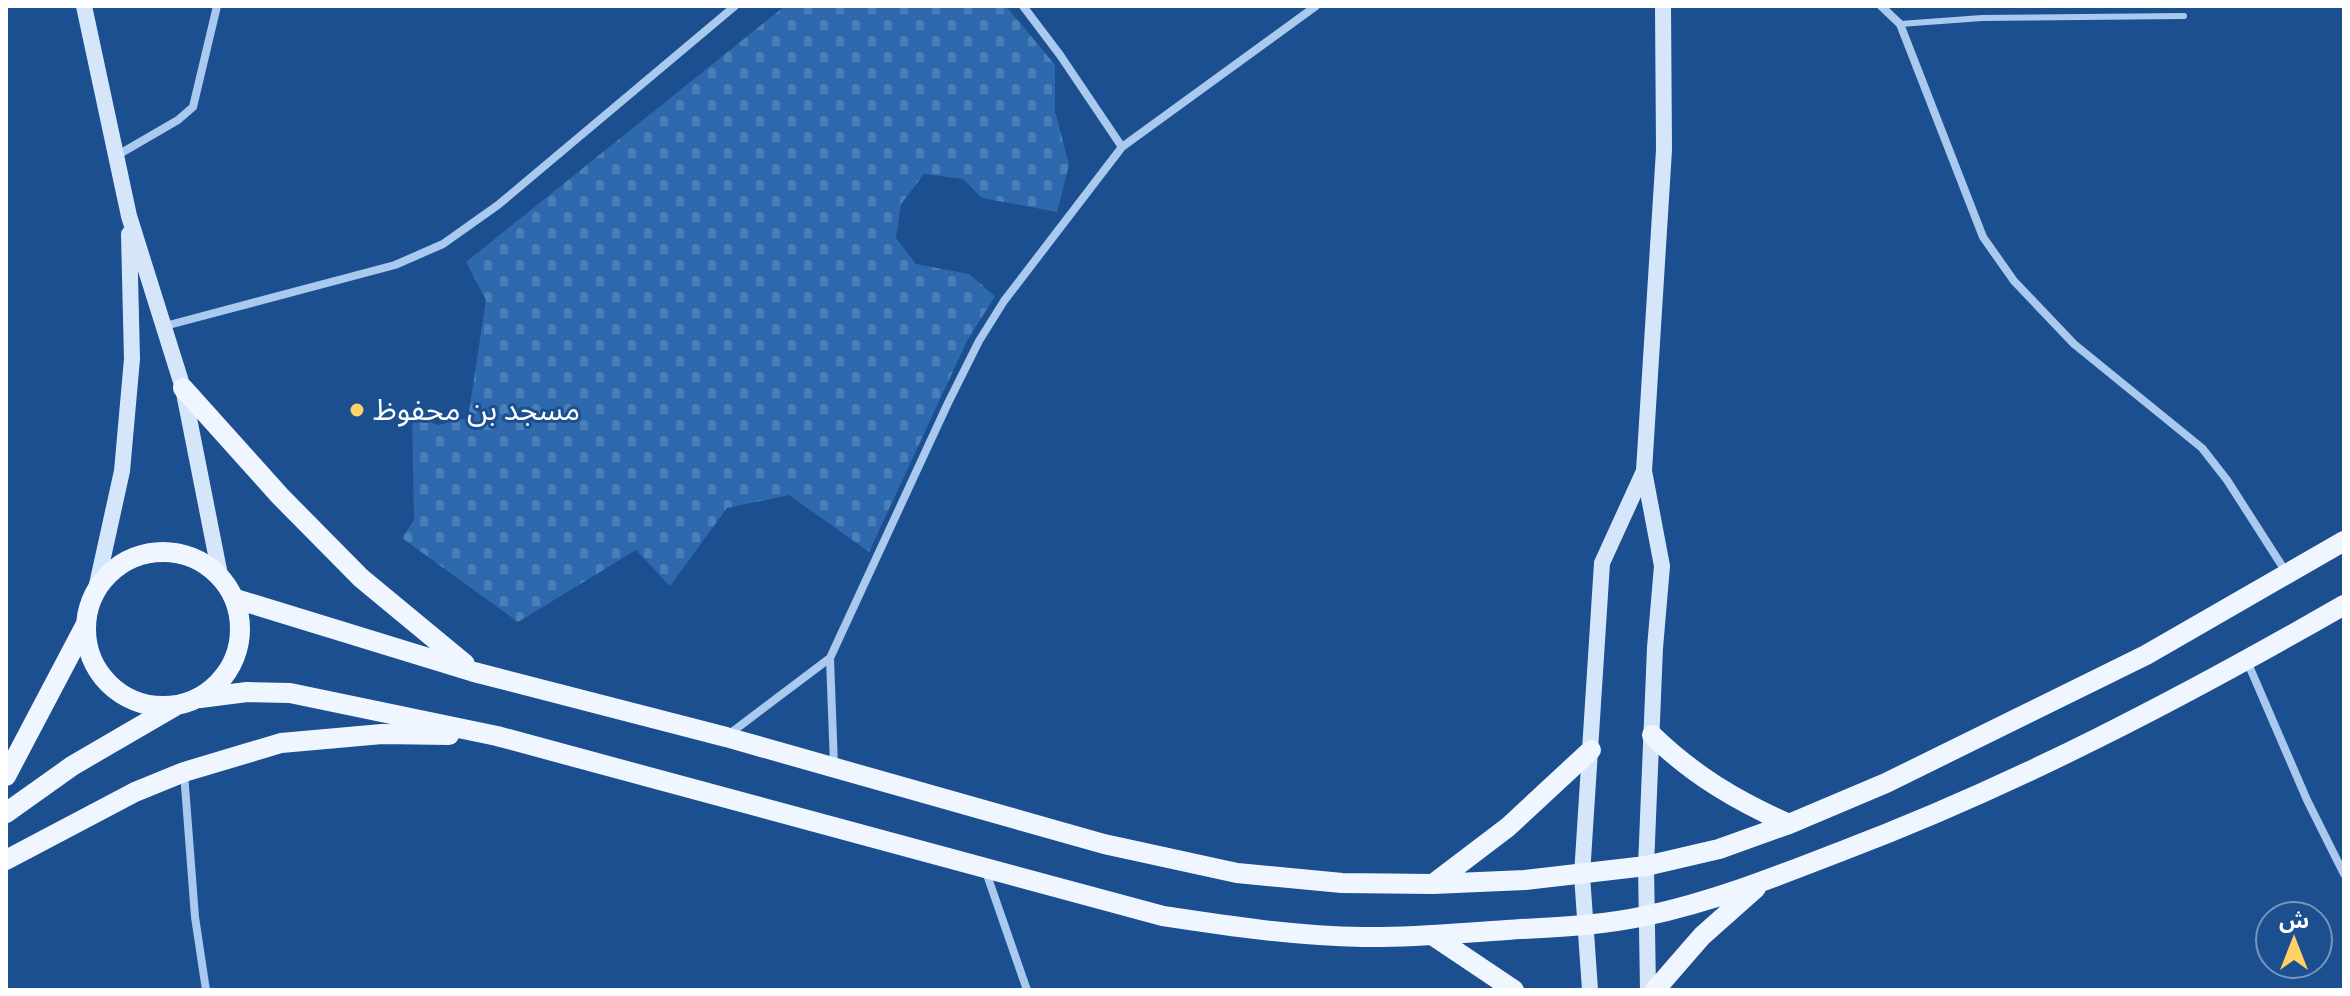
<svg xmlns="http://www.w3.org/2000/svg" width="2350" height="996" font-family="Signika,'Noto Sans Arabic',sans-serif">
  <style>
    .cemetery { fill: url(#cemetery-stones) }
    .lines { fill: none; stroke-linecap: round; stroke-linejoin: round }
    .lane { stroke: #a9c9ee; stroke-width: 6 }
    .street { stroke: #a9c9ee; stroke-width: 8 }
    .secondary { stroke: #d6e6fa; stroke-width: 16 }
    .primary { stroke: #f0f6ff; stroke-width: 20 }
    .poi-dot { fill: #ffd166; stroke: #1b4f8f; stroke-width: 3 }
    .labels { text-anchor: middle; stroke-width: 6; stroke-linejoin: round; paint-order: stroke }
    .poi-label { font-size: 30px; fill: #fff; stroke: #1b4f8f; text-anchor: start }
  </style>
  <defs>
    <pattern id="cemetery-stones" width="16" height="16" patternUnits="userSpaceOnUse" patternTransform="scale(2)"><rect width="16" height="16" fill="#2e69ad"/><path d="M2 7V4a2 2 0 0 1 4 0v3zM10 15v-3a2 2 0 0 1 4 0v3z" fill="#4d80b9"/></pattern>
  </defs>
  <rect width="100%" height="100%" fill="#1b4f8f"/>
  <!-- cemetery -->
  <path class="cemetery" d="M785 6H1006L1055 65V111L1069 165 1057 212 982 198 963 179 924 174 901 204 896 238 916 264 969 274 995 296 967 341 869 552 789 495 727 508 670 586 636 550 518 622 402 538 414 520 412 415 438 425 468 418 486 300 466 262Z"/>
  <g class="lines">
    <!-- lane -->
    <path class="lane" d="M1900 24 1982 18 2184 16"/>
    <!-- street -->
    <path class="street" d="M1023 6 1060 55 1122 147 1316 6
      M1881 6 1900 24 1983 237 2014 281 2074 344 2202 448 2227 480 2286 572
      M116 156 178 120 193 107 217 6
      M165 326 395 265 443 244 498 205 735 6
      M2247 661 2307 800 2344 874
      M728 735 830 658
      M834 766 830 658 948 403 979 341 1004 301 1122 147
      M184 773 195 917 206 990
      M986 872 1027 990"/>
    <!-- secondary -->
    <path class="secondary" d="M84 6 129 216 183 388 220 575
      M96 589 122 471 132 359 129 234
      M1590 990 1582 875 1602 563 1644 471
      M1648 990 1646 866 1655 648 1662 566 1644 471 1664 150 1663 6"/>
    <!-- primary -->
    <path class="primary" d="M183 388 280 496 361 578 465 664
      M86 629a77 77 0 1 1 154 0a77 77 0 1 1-154 0Z
      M236 599 474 672 726 737 1104 844 1237 873 1342 883 1433 884 1525 880 1646 866 1719 849 1789 824 1886 783 2146 655 2344 541
      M200 698 247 692 290 693 497 736 1163 916C1229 926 1295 936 1363 937 1411 938 1459 933 1507 930 1553 927 1599 926 1645 916 1712 902 1778 876 1842 851 2016 785 2182 698 2344 605
      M1652 735C1693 775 1737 801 1789 824
      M6 776 85 626
      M6 813 72 766 175 706
      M6 860 135 792 184 772 281 743 382 734 449 735
      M1433 884 1508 827 1591 750
      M1432 935 1514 990
      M1655 990 1702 936 1756 888"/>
  </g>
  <!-- markers -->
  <circle class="poi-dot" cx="357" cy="410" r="8"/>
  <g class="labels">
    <!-- poi labels -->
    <g class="poi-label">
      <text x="373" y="420">مسجد بن محفوظ</text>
    </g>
  </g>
  <!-- border -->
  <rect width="2350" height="996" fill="none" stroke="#ffffff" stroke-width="16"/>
  <!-- north arrow -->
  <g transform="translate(2294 940)"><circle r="38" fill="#1b4f8f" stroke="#7695bc" stroke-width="2"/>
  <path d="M0-6L14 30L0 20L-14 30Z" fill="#ffd166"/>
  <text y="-12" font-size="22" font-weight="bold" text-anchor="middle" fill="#ffffff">ش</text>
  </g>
</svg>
